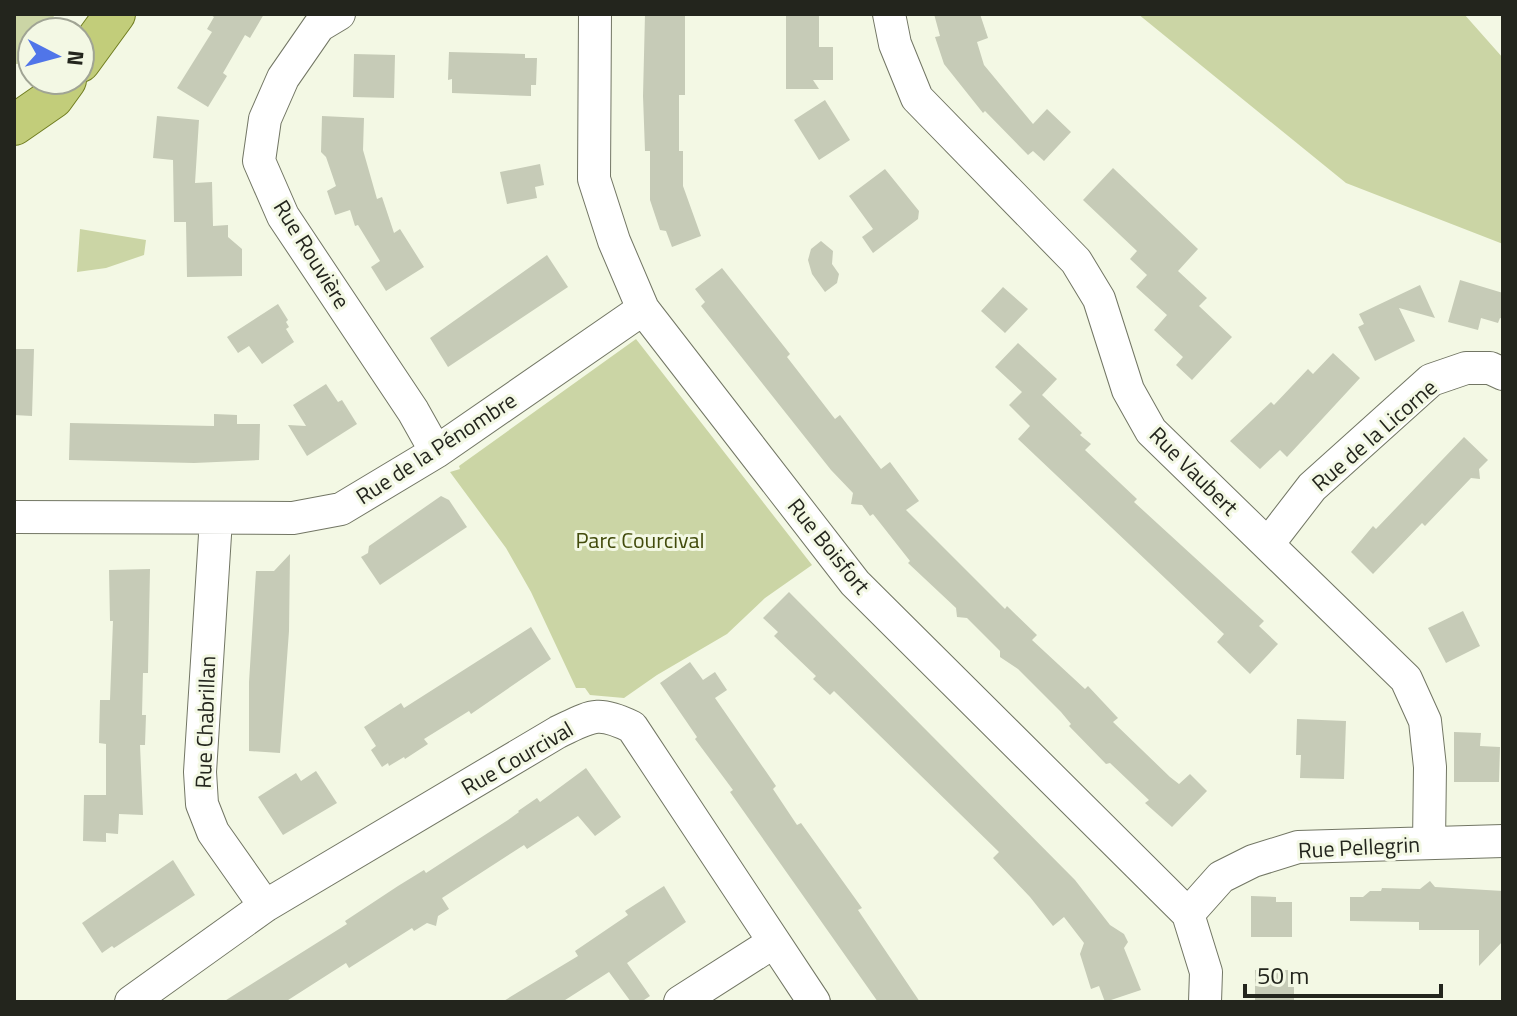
<svg xmlns="http://www.w3.org/2000/svg" width="1517" height="1016" font-family="'Titillium Web',sans-serif">
  <style>
    .green { fill: #cbd5a5 }
    .building { fill: #c6cbb7 }
    .lines { fill: none; stroke-linecap: round; stroke-linejoin: round }
    .minor-casing { stroke: #727664; stroke-width: 34 }
    .major-casing { stroke: #707d20; stroke-width: 42 }
    .minor { stroke: #fff; stroke-width: 32 }
    .major { stroke: #c2cd7a; stroke-width: 40 }
    .labels { text-anchor: middle; stroke-width: 6; stroke-linejoin: round; paint-order: stroke }
    .street-label { font-size: 22px; fill: #23251d; stroke: #f3f8e4 }
    .park-label { font-size: 22px; fill: #424b0c; stroke: #f3f8e4 }
  </style>
  <rect width="100%" height="100%" fill="#f3f8e4"/>
  <!-- green -->
  <path class="green" d="M14 14H55L46 32H32L30 64H14Z
    M1138 14H1464L1503 58V244L1346 183Z
    M80 229 146 240 144 255 106 268 77 272Z
    M636 339 812 565 765 598 727 634 657 675 624 698 590 695 585 688H576L531 592 506 548 450 472 460 469 459 466Z"/>
  <!-- building -->
  <path class="building" d="M209 14H264L250 38 245 35 223 73 227 76 208 107 177 88 212 32 207 29 214 17Z
    M645 14H685V95H679V151H683V186L701 236 672 247 666 231 660 230 650 200V151H645L643 96Z
    M786 14H819V47H833V80H813L819 89H786Z
    M934 14H980L988 38 977 42 984 65 1033 124 1047 109 1071 132 1044 161 1033 151 1028 155 985 111 983 113 944 64 935 37 940 36Z
    M449 52 525 54V58H537L536 85H531V96L452 93V79L448 80Z
    M354 54 395 55 394 98 353 97Z
    M825 100 850 140 819 160 794 120Z
    M157 116 199 120 195 183 212 182 213 226 228 225V237L242 249V276L187 277 186 222H174L173 160 153 158Z
    M322 116 364 118 363 150 377 199 382 197 394 233 400 229 424 267 386 291 371 267 380 261 358 225 355 226 350 210 335 215 327 191 336 186 326 157 321 152Z
    M540 164 544 185 535 187 537 198 507 204 500 172Z
    M1113 168 1198 249 1178 271 1207 298 1199 306 1232 337 1192 380 1176 365 1183 357 1154 330 1167 315 1136 287 1147 275 1130 259 1137 251 1083 200Z
    M885 169 919 211 918 219 873 253 862 237 873 229 849 196Z
    M821 241 833 251 832 264 839 274 837 283 825 292 812 274 808 260 811 249Z
    M547 255 568 287 448 367 430 338Z
    M722 268 790 354 787 357 835 419 840 415 881 469 890 462 919 501 906 510 1005 609 1007 606 1037 635 1032 640 1085 689 1088 686 1118 718 1113 722 1170 777 1179 784 1190 774 1207 791 1172 827 1145 803 1149 800 1110 763 1106 764 1069 726 1071 724 1061 712 1018 669 1000 657V651L967 618 957 617 956 608 908 563 910 561 873 514 870 516 862 505 851 504 853 493 831 470 701 306 705 302 695 289Z
    M1460 280 1503 293V319L1500 318 1498 323 1481 318 1478 330 1448 322Z
    M1420 285 1435 318 1399 308 1415 341 1375 361 1358 327 1364 324 1359 314Z
    M1003 287 1028 309 1005 333 981 311Z
    M278 304 288 320 286 322 289 327 286 329 294 342 262 364 249 346 238 353 227 337Z
    M1018 343 1057 379 1042 395 1082 433 1080 435 1091 444 1085 450 1137 499 1134 502 1264 621 1259 626 1278 644 1250 674 1217 642 1224 634 1018 439 1030 426 1009 405 1022 392 995 367Z
    M14 349H34L32 416 14 415Z
    M1333 353 1360 378 1287 457 1280 450 1260 469 1230 441 1271 402 1274 405 1308 369 1313 374Z
    M326 384 338 402 342 400 357 424 307 456 288 425 306 426 293 405Z
    M214 414 237 415V424H260L259 460 194 463 69 460 70 423 214 426Z
    M1464 437 1488 460 1479 469 1480 479 1471 478 1425 526 1422 523 1373 574 1351 552 1373 526 1376 529Z
    M441 496 449 500 467 527 380 585 361 557 368 553 369 546Z
    M290 554 289 631 280 753 249 751V682L256 571H274Z
    M150 569 148 673H143L142 715H146L145 745H140L143 815 119 814 118 834 106 833V842L83 841 84 795H106V744L99 743 100 700H110L113 621H110L109 570Z
    M789 592 1075 880 1110 925 1124 934 1128 942 1124 948 1141 990 1105 1002 1099 986 1091 989 1080 954 1084 943 1064 917 1053 926 1030 897 993 858 999 852 834 691 830 695 813 679 816 676 774 636 778 632 763 618Z
    M1463 611 1480 646 1446 663 1428 628Z
    M531 627 551 659 471 714 469 711 424 739 428 744 405 759 404 757 389 766 388 763 382 767 371 750 376 746 364 727 401 703 404 708Z
    M690 662 703 680 715 672 727 690 715 698 776 786 773 789 797 825 801 823 862 908 858 910 920 1002H878L730 792 733 790 695 739 697 737 660 683Z
    M1297 719 1346 721 1344 779 1300 778 1301 755H1296Z
    M1454 732 1481 733 1480 746 1500 747 1499 782H1454Z
    M586 768 621 817 595 836 578 816 527 849 524 845 442 898 449 909 438 916 436 926 427 923 414 931 412 928 349 968 346 963 285 1002H223L347 924 345 921 398 886 424 870 426 873 508 820 519 812 518 811 537 798 540 802Z
    M316 771 337 803 283 835 258 797 296 773 301 781Z
    M173 860 195 895 114 948 112 946 102 953 82 923Z
    M1430 881 1435 887 1503 891V941L1479 966V930H1419V922L1350 921V897H1363L1370 891H1381L1382 888 1420 889Z
    M664 886 686 922 627 963 650 996 641 1002H631L609 972 562 1002H502L578 956 575 951 628 915 625 911Z
    M1251 896 1276 897V902H1292V937H1251Z
    M1255 970H1294V1002H1255Z"/>
  <g class="lines">
    <!-- minor casing -->
    <g class="minor-casing">
      <path id="minor" d="M339 14 319 26 283 78 265 119 259 161 283 216 413 411 436 452
        M595 14 594 179 614 241 643 309 855 583 1188 914 1206 972 1205 1002
        M889 14 895 44 917 98 1076 261 1099 299 1128 390 1151 431 1406 679 1425 721 1430 767 1429 843
        M14 517 293 518 341 509 436 452 643 309
        M216 519 200 772 202 804 213 832 265 906
        M1268 544 1312 487 1431 380 1466 368H1490L1503 374
        M1188 914 1221 877 1253 861 1298 847 1503 841
        M131 1002 265 906 558 732C592 716 597 710 632 727L814 1002
        M680 1002 774 942"/>
    </g>
    <!-- major casing -->
    <g class="major-casing">
      <path id="major" d="M80 62 115 14
        M14 125 53 98 66 80"/>
    </g>
    <!-- minor -->
    <use href="#minor" class="minor"/>
    <!-- major -->
    <use href="#major" class="major"/>
  </g>
  <g class="labels">
    <!-- street labels -->
    <g class="street-label">
      <text transform="translate(312 254) rotate(58)" y="8">Rue Rouvière</text>
      <text transform="translate(1374 435) rotate(-41)" y="8">Rue de la Licorne</text>
      <text transform="translate(436 448) rotate(-33)" y="8">Rue de la Pénombre</text>
      <text transform="translate(1194 471) rotate(45)" y="8">Rue Vaubert</text>
      <text transform="translate(829 546) rotate(51)" y="8">Rue Boisfort</text>
      <text transform="translate(205 722) rotate(-88)" y="8">Rue Chabrillan</text>
      <text transform="translate(517 758) rotate(-30)" y="8">Rue Courcival</text>
      <text transform="translate(1359 847) rotate(-3)" y="8">Rue Pellegrin</text>
    </g>
    <!-- park labels -->
    <g class="park-label">
      <text x="640" y="548">Parc Courcival</text>
    </g>
  </g>
  <!-- border -->
  <rect width="1517" height="1016" fill="none" stroke="#23251d" stroke-width="32"/>
  <!-- north arrow -->
  <g transform="translate(56 56) rotate(96)"><circle r="38" fill="#f3f8e4" stroke="#a0a494" stroke-width="2"/>
  <path d="M0-6L14 30L0 20L-14 30Z" fill="#5075e9"/>
  <text y="-12" font-size="22" font-weight="bold" text-anchor="middle" fill="#23251d">N</text>
  </g>
  <!-- scale -->
  <path d="M1245 984v12h196v-12" fill="none" stroke="#23251d" stroke-width="4"/>
  <text x="1257" y="984" font-size="24" fill="#23251d" stroke="#f3f8e4" stroke-width="6" paint-order="stroke">50 m</text>
</svg>
